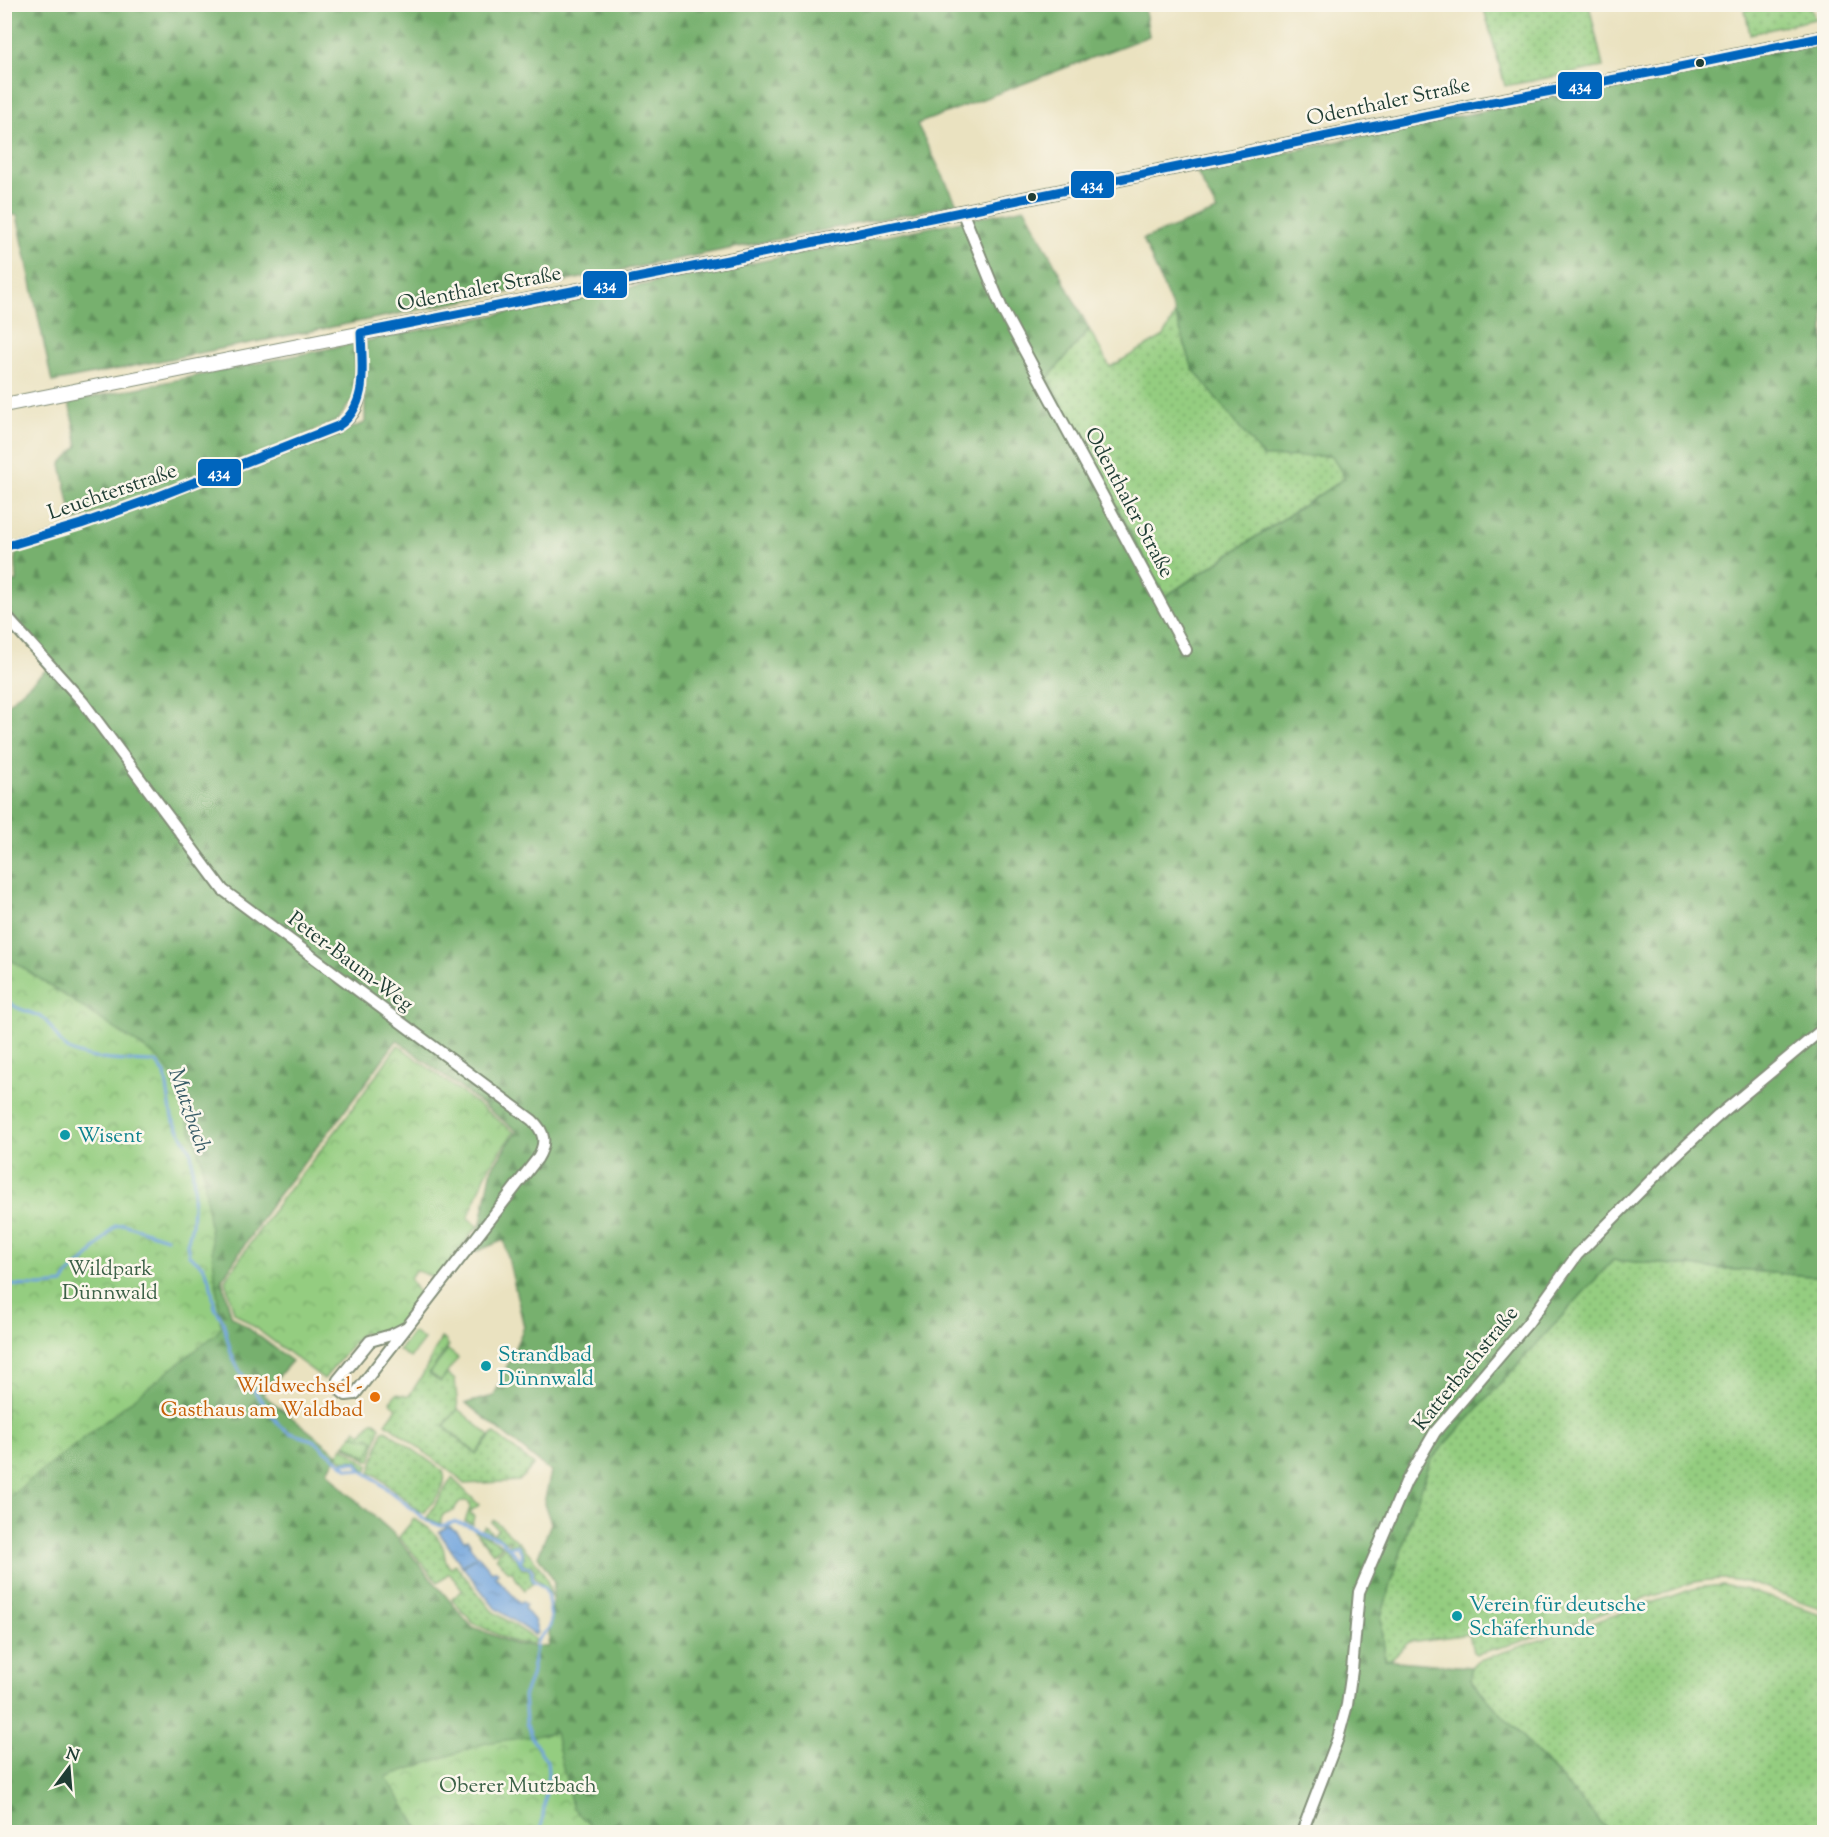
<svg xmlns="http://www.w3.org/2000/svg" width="1829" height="1837" font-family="'Sorts Mill Goudy',serif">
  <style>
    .grass { fill: url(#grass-dots); stroke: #5a855a; stroke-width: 1.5 }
    .forest { fill: url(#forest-firs); stroke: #4b7651; stroke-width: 1.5; fill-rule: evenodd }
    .park { fill: url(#park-crowns); stroke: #5a855a; stroke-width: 1.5 }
    .pitch { fill: #94cd80; stroke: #5a855a; stroke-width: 1.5 }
    .water { fill: url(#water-ripples); stroke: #487088; stroke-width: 1.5 }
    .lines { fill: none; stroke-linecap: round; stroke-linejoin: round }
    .stream { stroke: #71a4dd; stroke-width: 3 }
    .minor-casing { stroke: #84907a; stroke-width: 14 }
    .major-casing { stroke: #84907a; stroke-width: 16 }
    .minor { stroke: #fff; stroke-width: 10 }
    .major { stroke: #fff; stroke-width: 14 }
    .bus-1-casing { stroke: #fbf7ec; stroke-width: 14 }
    .bus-1 { stroke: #0065bd; stroke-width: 9 }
    .bus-dot { fill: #1f3d34; stroke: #fbf7ec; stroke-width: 2 }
    .culture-dot { fill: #0f9aa8; stroke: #fbf7ec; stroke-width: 2 }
    .food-dot { fill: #e8710a; stroke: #fbf7ec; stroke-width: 2 }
    .labels { text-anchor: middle; stroke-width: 5; stroke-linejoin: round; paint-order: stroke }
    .street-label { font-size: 21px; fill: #1f3d34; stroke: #fbf7ec }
    .culture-label { font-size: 21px; fill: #0d838f; stroke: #fbf7ec; text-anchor: start }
    .park-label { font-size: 21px; fill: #3c6147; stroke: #fbf7ec }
    .food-label { font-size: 21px; fill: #c56008; stroke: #fbf7ec; text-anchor: end }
    .water-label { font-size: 22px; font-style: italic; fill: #385c67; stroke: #fbf7ec }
    .line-badge { stroke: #fbf7ec; stroke-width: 2 }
    .badge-label { font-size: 16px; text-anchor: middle; font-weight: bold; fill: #fff }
  </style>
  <defs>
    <pattern id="grass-dots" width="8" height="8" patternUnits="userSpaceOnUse" patternTransform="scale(1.5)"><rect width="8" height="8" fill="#94cd80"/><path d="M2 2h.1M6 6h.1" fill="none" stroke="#78a86a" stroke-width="1.8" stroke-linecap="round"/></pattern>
    <pattern id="forest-firs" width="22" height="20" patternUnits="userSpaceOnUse" patternTransform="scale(1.5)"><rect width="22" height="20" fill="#77b06e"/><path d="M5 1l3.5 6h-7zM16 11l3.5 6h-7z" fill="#61905b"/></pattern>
    <pattern id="park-crowns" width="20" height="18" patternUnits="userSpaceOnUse" patternTransform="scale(1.5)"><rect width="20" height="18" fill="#94cd80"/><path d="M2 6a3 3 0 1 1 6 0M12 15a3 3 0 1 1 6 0" fill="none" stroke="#78a86a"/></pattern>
    <pattern id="water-ripples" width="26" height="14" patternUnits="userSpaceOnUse" patternTransform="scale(1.5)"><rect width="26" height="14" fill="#71a4dd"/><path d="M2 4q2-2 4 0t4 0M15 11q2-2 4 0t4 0" fill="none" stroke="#5c87b4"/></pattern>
  </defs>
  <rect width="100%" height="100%" fill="#fbf7ec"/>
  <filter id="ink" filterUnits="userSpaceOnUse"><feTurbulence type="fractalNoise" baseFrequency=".0167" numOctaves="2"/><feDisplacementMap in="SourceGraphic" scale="12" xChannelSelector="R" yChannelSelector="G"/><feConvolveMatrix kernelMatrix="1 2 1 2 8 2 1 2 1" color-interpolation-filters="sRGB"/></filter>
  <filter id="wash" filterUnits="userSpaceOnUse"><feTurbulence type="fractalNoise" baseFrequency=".008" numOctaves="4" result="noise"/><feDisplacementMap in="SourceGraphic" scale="24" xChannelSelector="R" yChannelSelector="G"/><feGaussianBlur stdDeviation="1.35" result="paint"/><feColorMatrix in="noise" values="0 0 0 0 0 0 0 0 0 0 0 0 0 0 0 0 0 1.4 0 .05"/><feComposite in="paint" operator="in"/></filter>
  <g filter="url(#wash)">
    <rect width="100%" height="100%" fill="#eae2c0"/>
    <!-- grass -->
    <path class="grass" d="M1483 5H1589L1603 67 1505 86Z
      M1744 5H1810L1815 19 1750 34Z
      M1175 314 1193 369 1333 456 1345 478 1164 597 1048 378 1089 329 1110 367 1164 336Z
      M1613 1260 1824 1277V1609C1792 1601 1755 1579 1722 1579 1713 1579 1703 1581 1694 1582L1517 1643 1476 1654 1473 1652 1469 1634 1409 1642 1390 1660H1385L1381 1617 1415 1506 1431 1460Z
      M441 1338 445 1340 449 1346 429 1373 440 1382 447 1374 455 1380 458 1409 443 1426 476 1454 494 1433 534 1465 519 1481 464 1484 451 1472 386 1423 397 1408 390 1402 396 1394 409 1396 422 1376Z
      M372 1421H375L380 1427 371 1461H369L344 1445 346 1444 367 1457 374 1440 352 1435 356 1429 362 1434Z
      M386 1430 443 1471C450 1486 432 1502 424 1513L419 1511 376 1475 370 1473 383 1431Z
      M343 1447 369 1465 367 1471 364 1470 358 1461 351 1460 344 1461 337 1456Z
      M452 1478 479 1505 470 1512 474 1517 472 1524 465 1521 470 1508 469 1502C460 1499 457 1503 454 1511 446 1512 440 1514 441 1524L427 1518Z
      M414 1519C426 1526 436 1532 442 1545 447 1555 441 1556 450 1568L455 1564 492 1611 535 1639 533 1644 513 1642 473 1623 452 1599 463 1590 449 1573 438 1582 399 1537Z
      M494 1520C515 1538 550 1568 551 1598 547 1585 540 1585 534 1575L535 1571 532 1566 524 1565 522 1562 524 1553 517 1543 510 1546 508 1544 511 1541 510 1539 506 1542 498 1536 482 1530 485 1526 493 1534 498 1529 491 1522Z
      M474 1529 503 1545 493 1553Z
      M505 1546 513 1556 516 1557 522 1569H529C531 1574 530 1578 533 1583L525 1590 514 1577V1575L512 1571H508L496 1557 498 1556 497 1553Z
      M1723 1585 1747 1590 1824 1615V1832H1610L1470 1680 1471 1667 1477 1661 1696 1588Z"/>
    <!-- forest -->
    <path class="forest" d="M5 4H1144L1149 36 917 124 957 204 52 382 17 215H5Z
      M1824 40V1277L1613 1260 1431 1460 1415 1506 1381 1617 1385 1660 1471 1667 1470 1680 1610 1832H5L4 707 54 663 5 608V581L17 582 15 550 75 531 365 423 366 341 1025 208 1089 329 1048 378 1165 597 1345 478 1332 456 1263 457 1193 369 1175 314 1143 239 1217 211 1196 171ZM397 1040 517 1131 492 1168 475 1252 504 1240 524 1327 494 1396 466 1403 551 1472 544 1503 551 1523 538 1556 554 1581 548 1647 513 1644 471 1626 393 1533 342 1488 328 1471 338 1454 262 1394 292 1361 231 1315 222 1279 275 1199 335 1124Z
      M356 343 355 396 338 420 282 445 73 522 61 464 78 446 69 402Z"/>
    <!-- park -->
    <path class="park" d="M5 956 156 1056 170 1072 202 1161 221 1327 216 1334 5 1500Z
      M398 1045 514 1132 489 1167 468 1218 478 1226 439 1275 433 1277 415 1270 410 1278 421 1298 397 1327 389 1332 369 1337 363 1332 324 1379 234 1312 225 1280 279 1202 339 1127Z
      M352 1435 374 1440 371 1450 367 1457 346 1444Z
      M555 1733 572 1807 596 1832H421L386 1777 486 1743Z"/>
    <!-- pitch -->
    <path class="pitch" d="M413 1332 424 1340 410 1358 399 1350Z
      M448 1350 458 1358 441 1381 430 1373Z
      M458 1409 490 1436 476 1453 444 1426Z"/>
    <!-- water -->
    <path class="water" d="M448 1526 457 1531 465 1541 467 1539 470 1543 469 1545 492 1572 495 1570 498 1573 495 1576 520 1603 522 1601 526 1605 524 1608 534 1620 538 1633 535 1635 495 1608 463 1567 476 1556 462 1566 439 1532Z"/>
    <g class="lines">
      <!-- stream -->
      <path class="stream" d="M4 997C12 1009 29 1011 41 1017 51 1023 56 1038 64 1046 79 1062 135 1061 156 1062L165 1074 172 1118 191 1151 194 1186 192 1225 187 1244 189 1255 203 1266 210 1281 215 1308 223 1321 231 1353 239 1370 280 1426 290 1433 313 1440 347 1468 362 1471 372 1477 426 1520 441 1526 454 1522 464 1524 500 1539 518 1557 522 1566 529 1567 532 1571V1577L534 1581 544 1587 547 1594 551 1619 550 1627 537 1641 531 1677 524 1694 526 1723 534 1742 547 1761 548 1773 541 1832
        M4 1285 41 1286 63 1284 69 1274 88 1257 115 1226 123 1224 166 1238
        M342 1463 351 1462 357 1463 362 1471
        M509 1547 517 1546C522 1552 524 1555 520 1562"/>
    </g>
  </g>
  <g filter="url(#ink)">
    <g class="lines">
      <!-- minor casing -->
      <g class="minor-casing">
        <path id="minor" d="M962 211 1003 311 1186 650
          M4 547 81 524 154 498 335 428C342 424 348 420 353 413 366 396 361 354 361 333
          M4 614 83 702 223 890 532 1120C545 1132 547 1143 537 1159L407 1327
          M407 1327 355 1394 346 1395 341 1391 338 1380 370 1341 391 1335Z
          M1302 1832 1338 1738 1347 1705 1352 1670 1359 1592 1406 1482 1435 1432 1528 1323 1577 1255 1676 1155 1718 1116 1824 1028"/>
      </g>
      <!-- major casing -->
      <g class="major-casing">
        <path id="major" d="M4 405 743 257 1487 103 1670 69 1824 37"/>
      </g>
      <!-- minor -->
      <use href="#minor" class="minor"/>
      <!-- major -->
      <use href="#major" class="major"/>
      <!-- bus-1 casing -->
      <g class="bus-1-casing">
        <path id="bus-1" d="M361 333 743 257 1487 103 1670 69 1824 37
          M4 547 81 524 154 498 338 426C369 406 362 366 361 333"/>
      </g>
      <!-- bus-1 -->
      <use href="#bus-1" class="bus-1"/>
    </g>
  </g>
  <!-- markers -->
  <g class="bus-dot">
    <circle cx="1700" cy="63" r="5"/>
    <circle cx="1032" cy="197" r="5"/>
  </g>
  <g class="culture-dot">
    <circle cx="65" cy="1135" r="6"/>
    <circle cx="486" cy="1366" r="6"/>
    <circle cx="1457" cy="1616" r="6"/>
  </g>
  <circle class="food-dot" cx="375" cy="1397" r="6"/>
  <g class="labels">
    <!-- street labels -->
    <g class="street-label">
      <text transform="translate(1388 101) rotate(-12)" y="7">Odenthaler Straße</text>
      <text transform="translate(479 288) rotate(-11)" y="7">Odenthaler Straße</text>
      <text transform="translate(112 491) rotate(-19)" y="7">Leuchterstraße</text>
      <text transform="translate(1130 502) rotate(62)" y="7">Odenthaler Straße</text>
      <text transform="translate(351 961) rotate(37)" y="7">Peter-Baum-Weg</text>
      <text transform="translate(1465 1368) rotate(-51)" y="7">Katterbachstraße</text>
    </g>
    <!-- culture labels -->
    <g class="culture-label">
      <text x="77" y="1142">Wisent</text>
      <text x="498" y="1361">Strandbad<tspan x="498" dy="24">Dünnwald</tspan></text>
      <text x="1469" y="1611">Verein für deutsche<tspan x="1469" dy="24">Schäferhunde</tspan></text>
    </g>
    <!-- park labels -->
    <g class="park-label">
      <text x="110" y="1275">Wildpark<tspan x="110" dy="24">Dünnwald</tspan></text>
      <text x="518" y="1792">Oberer Mutzbach</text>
    </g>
    <!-- food labels -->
    <g class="food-label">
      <text x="363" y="1392">Wildwechsel -<tspan x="363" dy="24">Gasthaus am Waldbad</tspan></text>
    </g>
    <!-- water labels -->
    <g class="water-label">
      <text transform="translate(191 1110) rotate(71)" y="8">Mutzbach</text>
    </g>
  </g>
  <g class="line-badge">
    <rect x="1557" y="71" width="46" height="29" rx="6" fill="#0065bd"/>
    <rect x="1070" y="170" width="45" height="29" rx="6" fill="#0065bd"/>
    <rect x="582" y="270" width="46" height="29" rx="6" fill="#0065bd"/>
    <rect x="197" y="458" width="45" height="29" rx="6" fill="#0065bd"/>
  </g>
  <g class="badge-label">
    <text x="1580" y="91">434</text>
    <text x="1092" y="190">434</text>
    <text x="605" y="290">434</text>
    <text x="219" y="478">434</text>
  </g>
  <!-- margin -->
  <rect width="1829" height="1837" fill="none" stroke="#fbf7ec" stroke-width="24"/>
  <!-- north arrow -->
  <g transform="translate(69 1768) rotate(16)" stroke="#fbf7ec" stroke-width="4.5" paint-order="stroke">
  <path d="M0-4.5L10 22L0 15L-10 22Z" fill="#1f3d34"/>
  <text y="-9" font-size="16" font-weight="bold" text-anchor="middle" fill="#1f3d34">N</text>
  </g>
</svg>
